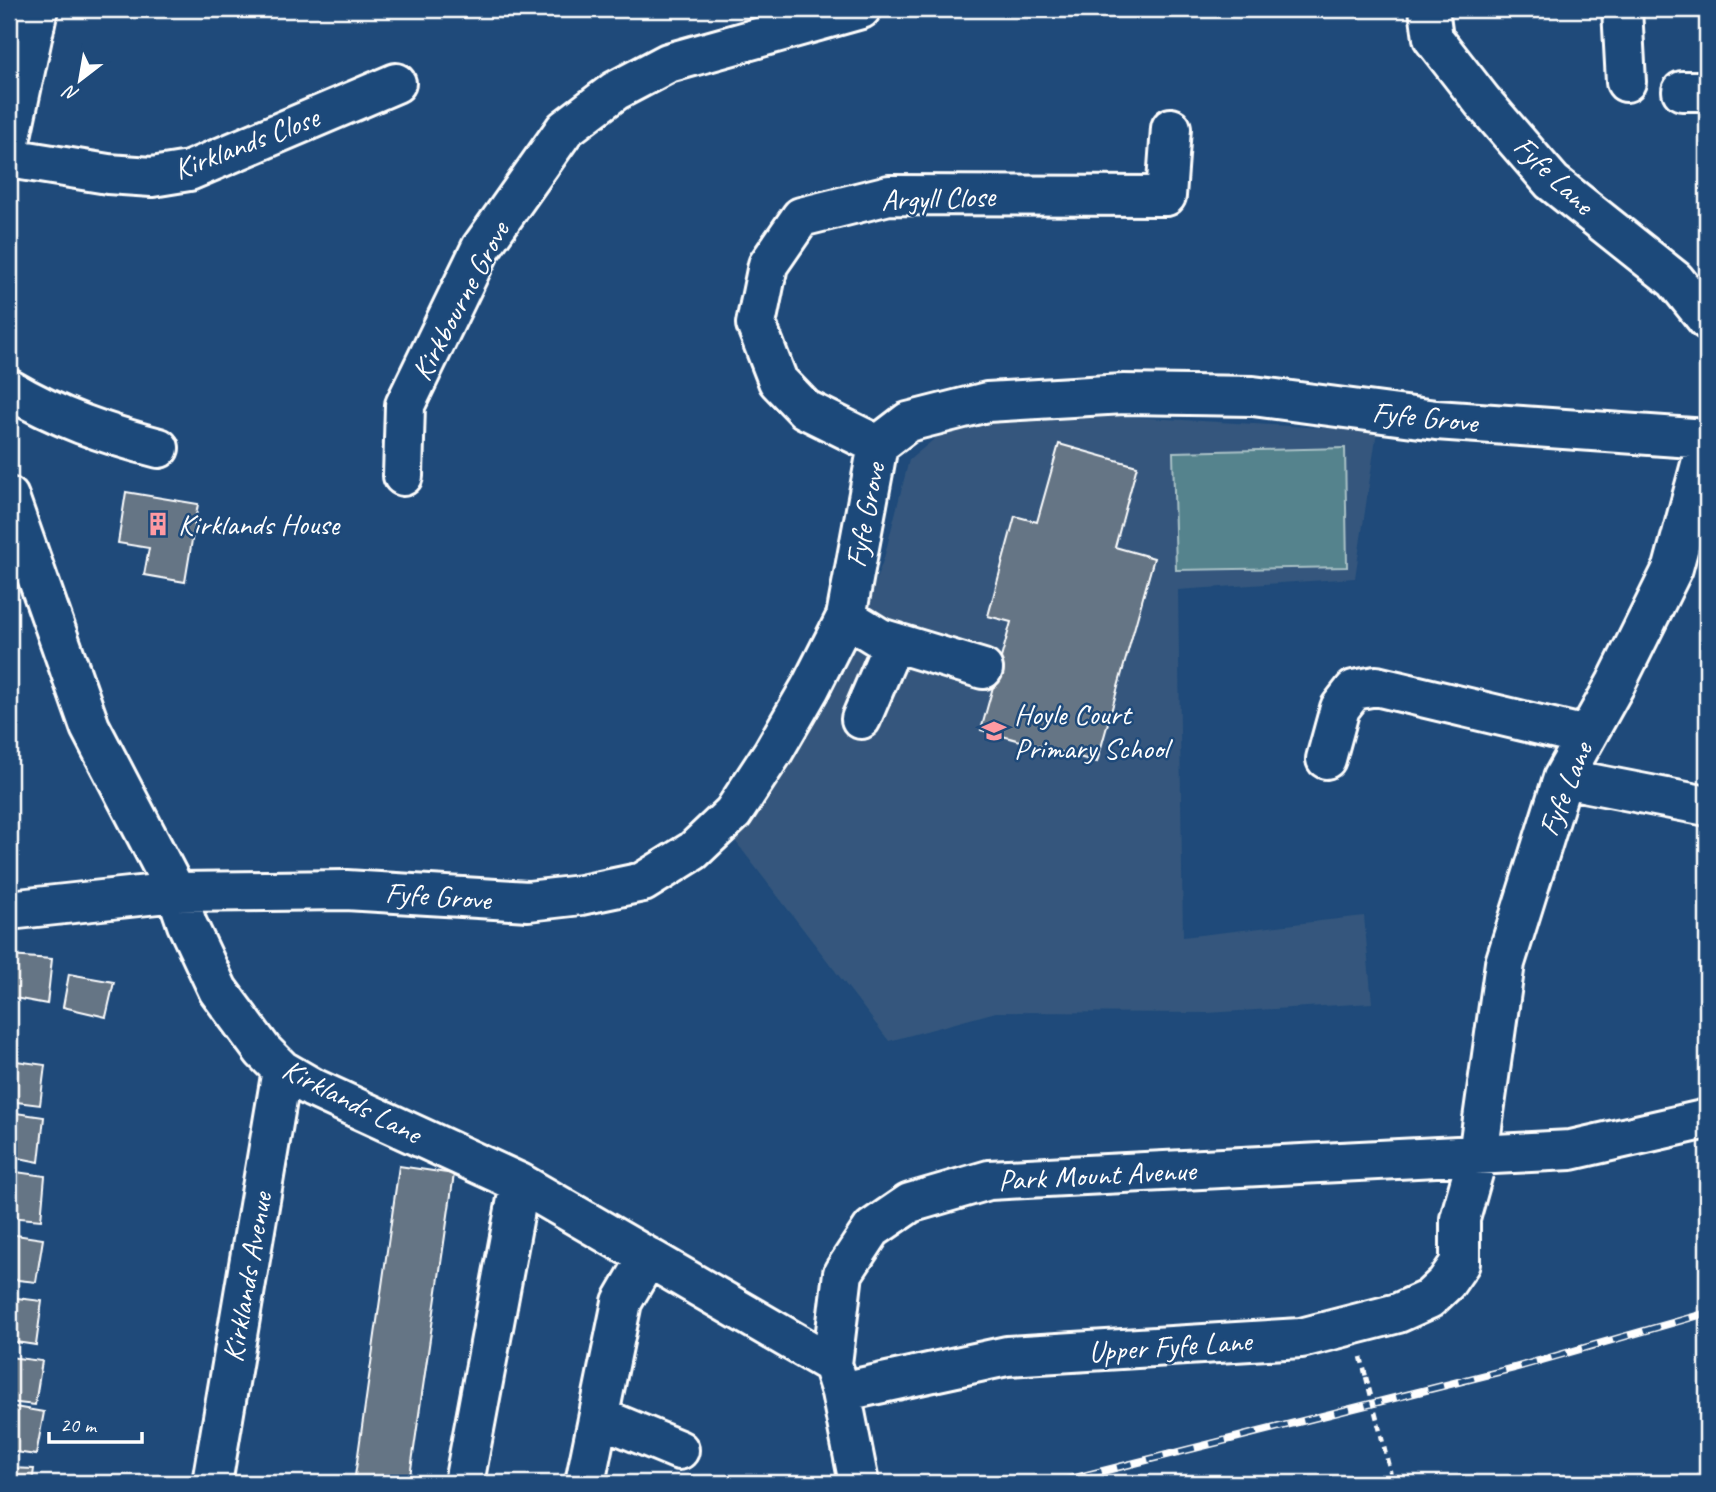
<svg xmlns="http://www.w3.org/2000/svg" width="1716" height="1492" font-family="Caveat,sans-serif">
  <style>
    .built { fill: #34577d }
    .green { fill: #54838d; stroke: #aac1c6; stroke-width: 2 }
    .building { fill: #657585; stroke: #fff; stroke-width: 2 }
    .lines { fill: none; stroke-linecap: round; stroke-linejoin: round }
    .minor-casing { stroke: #fff; stroke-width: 44 }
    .path { stroke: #fff; stroke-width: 4.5; stroke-dasharray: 7 5; stroke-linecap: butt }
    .minor { stroke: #1f4a7a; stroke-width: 38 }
    .rail-casing { stroke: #fff; stroke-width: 8 }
    .rail { stroke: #1f4a7a; stroke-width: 5; stroke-dasharray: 16; stroke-linecap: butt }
    .path-bridge { stroke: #fff; stroke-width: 4.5; stroke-dasharray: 7 5; stroke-linecap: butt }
    .labels { text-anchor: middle; stroke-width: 5; stroke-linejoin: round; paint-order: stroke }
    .street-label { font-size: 30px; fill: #fff; stroke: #1f4a7a }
    .poi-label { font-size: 30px; fill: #fff; stroke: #1f4a7a; text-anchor: start }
  </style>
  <rect width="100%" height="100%" fill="#1f4a7a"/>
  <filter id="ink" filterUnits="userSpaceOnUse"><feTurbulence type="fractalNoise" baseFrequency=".0143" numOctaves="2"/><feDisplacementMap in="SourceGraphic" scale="14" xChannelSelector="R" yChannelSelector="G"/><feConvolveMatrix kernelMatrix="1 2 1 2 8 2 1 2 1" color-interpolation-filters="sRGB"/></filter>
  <g filter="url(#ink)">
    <!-- built -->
    <path class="built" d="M1113 416 1377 431 1355 578 1178 590 1183 937 1364 916 1372 1003 1207 1013 996 1012 889 1041 733 838 773 792 842 671 884 558 909 460 951 425Z"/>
    <!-- green -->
    <path class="green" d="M1345 448 1347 567 1176 570 1173 452Z"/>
    <!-- building -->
    <path class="building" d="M1059 444 1137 466 1115 547 1154 558 1097 762 981 730 1011 622 988 616 1015 516 1037 522Z
      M126 492 198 504 185 582 144 575 149 548 118 543Z
      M9 956 52 959 47 1004 9 997Z
      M69 974 114 982 106 1017 63 1007Z
      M9 1060 45 1065 40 1105 9 1101Z
      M9 1112 44 1117 39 1162 9 1156Z
      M399 1166 454 1174 409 1483H354Z
      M9 1171 45 1176 41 1220 9 1217Z
      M9 1234 43 1239 36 1282 9 1279Z
      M9 1297 42 1301 36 1345 9 1341Z
      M9 1357 42 1361 35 1405 9 1402Z
      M9 1406 44 1412 36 1455 9 1451Z
      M9 1468 34 1469 32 1483H9Z"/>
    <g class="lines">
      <!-- minor casing -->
      <g class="minor-casing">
        <path id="minor" d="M1429 9 1433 38 1482 101 1552 182 1675 280 1707 320
          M1622 9 1626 82
          M1682 91H1707
          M9 146 38 9
          M9 158 108 174 152 177 189 171 396 83
          M9 389C58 418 105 434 159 448
          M878 445 805 409 778 381 756 324 768 265 801 217 889 195 1166 196 1171 128
          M403 476 405 405 481 248 565 129 615 91 668 63 861 9
          M9 497 90 727 176 892 187 924 218 990 263 1051 282 1070 313 1088 520 1183 832 1364
          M846 617 880 638 983 669
          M861 719 894 642
          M1326 759 1340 708 1354 690 1376 686 1586 736
          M1563 778 1707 806
          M9 910 176 892 346 890 528 901 581 895 643 882 693 851 733 813 773 752 810 688 846 617 878 445 908 422 987 402 1124 394 1253 396 1436 420 1707 439
          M841 1392 1007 1356 1301 1338 1398 1313 1429 1299 1446 1283 1460 1263V1219L1478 1155 1505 963 1563 778 1616 683 1673 568 1707 442
          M599 1417 679 1450
          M212 1483 282 1070
          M464 1483 520 1183
          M585 1483 622 1302 648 1257
          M859 1483 841 1392 832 1364 843 1273 872 1229 910 1203 989 1180 1571 1150 1707 1119"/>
      </g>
      <!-- path -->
      <path class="path" d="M1361 1357 1366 1377
        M1381 1435 1393 1483"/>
      <!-- minor -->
      <use href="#minor" class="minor"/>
      <!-- rail casing -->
      <g class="rail-casing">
        <path id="rail" d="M1055 1483 1514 1368 1707 1313"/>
      </g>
      <!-- rail -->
      <use href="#rail" class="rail"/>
      <!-- path-bridge -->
      <path class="path-bridge" d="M1366 1377 1381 1435"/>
    </g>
  </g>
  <!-- icons -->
  <defs>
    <g id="building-bare" transform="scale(1.89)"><path d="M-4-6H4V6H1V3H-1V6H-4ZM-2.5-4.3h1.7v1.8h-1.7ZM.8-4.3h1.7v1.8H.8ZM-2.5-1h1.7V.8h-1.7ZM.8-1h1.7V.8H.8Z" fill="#ff9aa2" stroke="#1f4a7a" stroke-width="2.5" paint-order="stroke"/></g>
    <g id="school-bare" transform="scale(1.89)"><path d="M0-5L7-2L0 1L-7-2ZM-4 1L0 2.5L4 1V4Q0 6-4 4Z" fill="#ff9aa2" stroke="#1f4a7a" stroke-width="2.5" paint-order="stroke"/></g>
  </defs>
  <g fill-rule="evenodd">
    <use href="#building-bare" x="158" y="524"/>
    <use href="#school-bare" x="994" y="731"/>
  </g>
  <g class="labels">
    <!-- street labels -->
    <g class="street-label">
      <text transform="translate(246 143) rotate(-21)" y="10">Kirklands Close</text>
      <text transform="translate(1554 175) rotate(44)" y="10">Fyfe Lane</text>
      <text transform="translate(938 198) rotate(-2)" y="10">Argyll Close</text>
      <text transform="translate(460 301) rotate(-62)" y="10">Kirkbourne Grove</text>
      <text transform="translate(1425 417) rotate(6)" y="10">Fyfe Grove</text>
      <text transform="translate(865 515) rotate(-79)" y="10">Fyfe Grove</text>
      <text transform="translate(1565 789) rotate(-68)" y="10">Fyfe Lane</text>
      <text transform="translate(438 896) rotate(4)" y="10">Fyfe Grove</text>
      <text transform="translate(352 1101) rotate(27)" y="10">Kirklands Lane</text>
      <text transform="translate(1097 1175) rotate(-3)" y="10">Park Mount Avenue</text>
      <text transform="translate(247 1277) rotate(-80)" y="10">Kirklands Avenue</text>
      <text transform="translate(1170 1346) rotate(-4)" y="10">Upper Fyfe Lane</text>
    </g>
    <!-- poi labels -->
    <g class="poi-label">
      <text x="178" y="534">Kirklands House</text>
      <text x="1014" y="724">Hoyle Court<tspan x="1014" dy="34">Primary School</tspan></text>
    </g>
  </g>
  <!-- margin -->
  <rect width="1716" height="1492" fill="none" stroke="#1f4a7a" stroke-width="35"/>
  <rect x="18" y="18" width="1681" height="1457" fill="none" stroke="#fff" stroke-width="2.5" filter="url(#ink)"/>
  <!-- north arrow -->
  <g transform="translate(80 80) rotate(211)" stroke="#1f4a7a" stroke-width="5" paint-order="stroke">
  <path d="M0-5L12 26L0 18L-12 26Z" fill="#ffffff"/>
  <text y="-10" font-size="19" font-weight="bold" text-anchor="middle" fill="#ffffff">N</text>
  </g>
  <!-- scale -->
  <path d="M49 1432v10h93v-10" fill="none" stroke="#ffffff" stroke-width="3.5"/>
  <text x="60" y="1432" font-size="21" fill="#ffffff" stroke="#1f4a7a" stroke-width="5" paint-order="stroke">20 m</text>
</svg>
